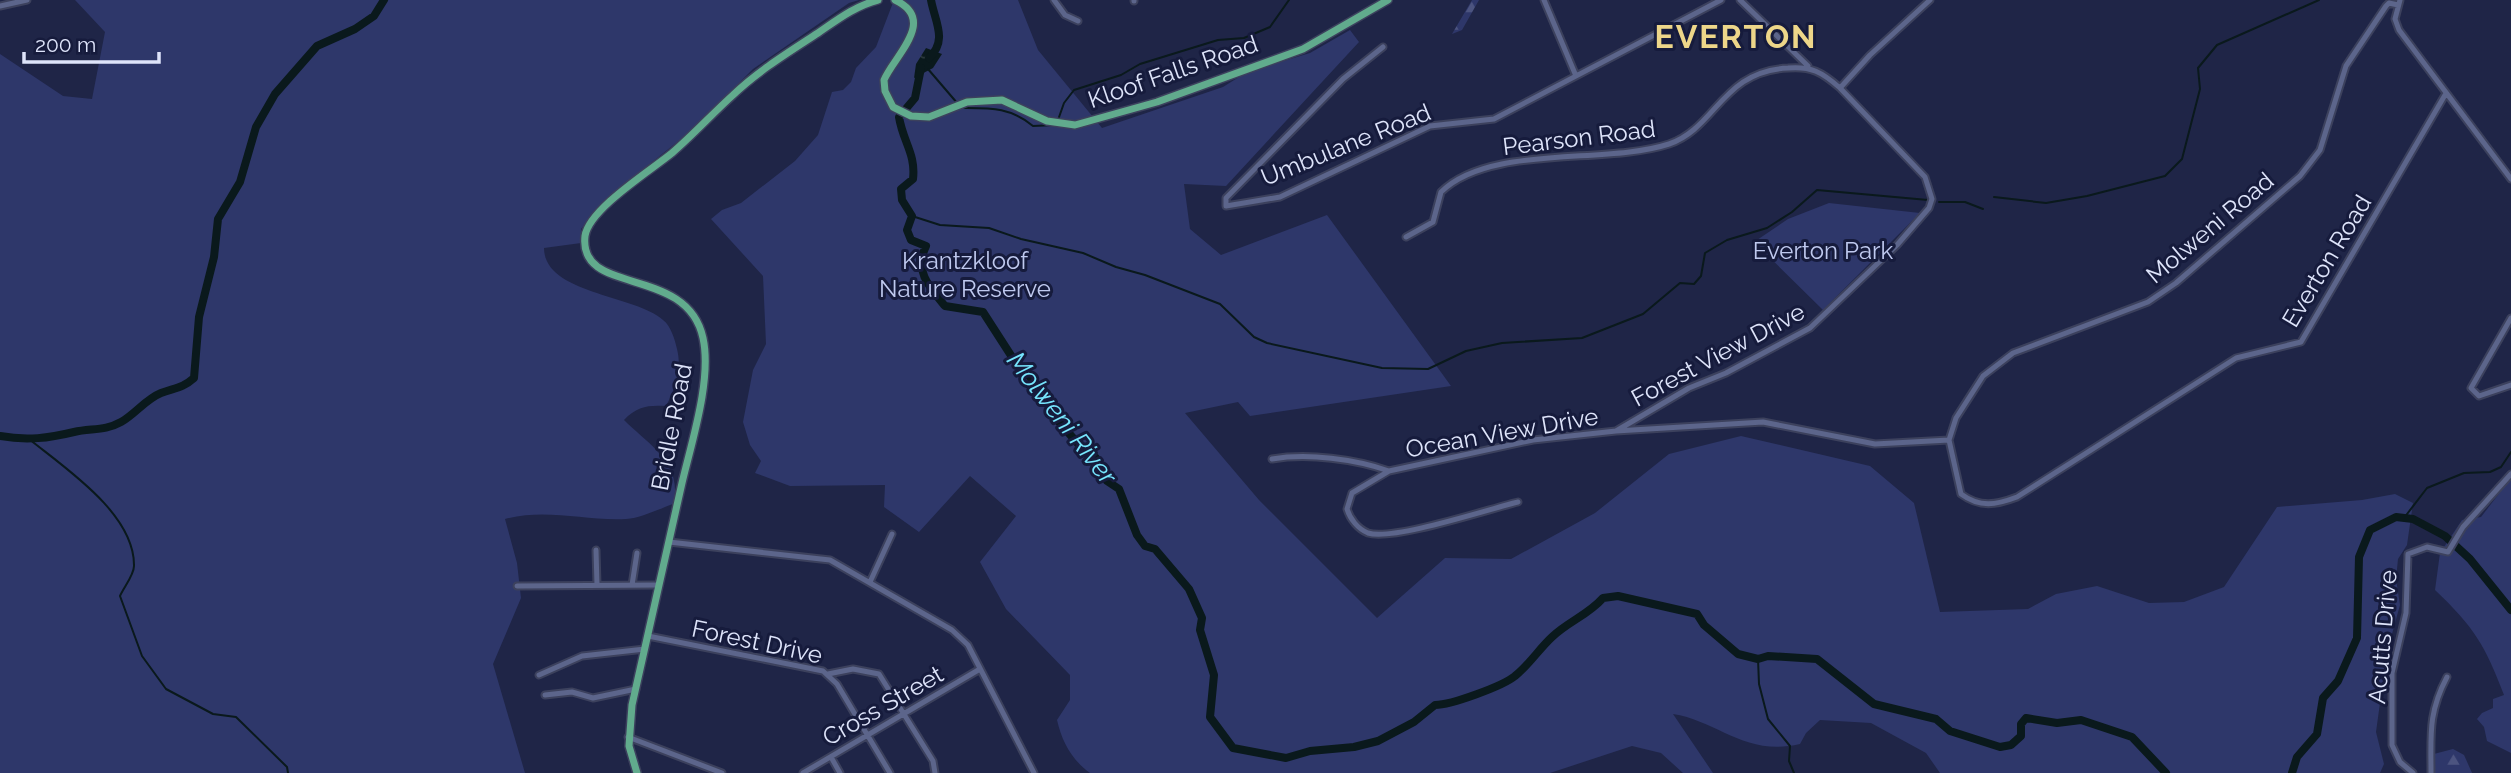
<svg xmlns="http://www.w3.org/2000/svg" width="2511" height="773" font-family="Raleway,sans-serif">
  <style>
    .forest { fill: url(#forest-firs) }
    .park { fill: #2e376a }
    .water { fill: url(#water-ripples) }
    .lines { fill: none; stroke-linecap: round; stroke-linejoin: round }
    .stream { stroke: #0a191c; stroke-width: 2 }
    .river { stroke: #0a191c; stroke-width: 8 }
    .minor-casing { stroke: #3c415d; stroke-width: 9 }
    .major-casing { stroke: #3c415d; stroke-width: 10 }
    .minor { stroke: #5c658b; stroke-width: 5 }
    .major { stroke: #61ab8d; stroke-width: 7 }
    .labels { text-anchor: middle; stroke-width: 6; stroke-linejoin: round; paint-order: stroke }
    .street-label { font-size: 24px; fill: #dee4fa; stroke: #161b3c }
    .park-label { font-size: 24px; fill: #bfc9ef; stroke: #161b3c }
    .water-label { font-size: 26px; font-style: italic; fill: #76e5fd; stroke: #161b3c }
    .district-label { font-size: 32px; font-weight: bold; letter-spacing: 2px; fill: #edd689; stroke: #161b3c }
  </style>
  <defs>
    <pattern id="forest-firs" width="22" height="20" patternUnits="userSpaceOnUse" patternTransform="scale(1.75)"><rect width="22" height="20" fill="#2e376a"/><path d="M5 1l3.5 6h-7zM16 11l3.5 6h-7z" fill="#4c5480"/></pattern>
    <pattern id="water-ripples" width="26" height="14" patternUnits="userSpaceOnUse" patternTransform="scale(1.75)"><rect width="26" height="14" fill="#0a191c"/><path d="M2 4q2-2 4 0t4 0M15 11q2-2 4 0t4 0" fill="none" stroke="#2d3a3e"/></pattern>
  </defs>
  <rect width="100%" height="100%" fill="#1f2547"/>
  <!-- forest -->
  <path class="forest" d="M1472 0H1479L1462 30 1452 34Z
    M2453 749 2464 755 2472 773H2435L2434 754Z"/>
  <!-- park -->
  <path class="park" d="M75 0H859L849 3 753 69 691 131 606 199 581 229V243L544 248C544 294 636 295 663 320 671 326 675 340 677 349 682 369 676 388 666 406 649 405 637 406 624 420 648 444 684 464 673 504 659 509 641 518 626 519 584 521 547 508 505 519L517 563 521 598 493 664 525 773H0V54L63 96 92 99 105 32Z
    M894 0H1018L1038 50 1102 128 1223 87 1247 72 1310 53 1350 30 1359 42 1226 186 1184 184 1190 229 1221 255 1327 215 1451 386 1250 416 1238 402 1185 413 1259 500 1377 618 1445 558 1511 559 1595 513 1669 454 1741 436 1870 466 1914 503 1940 612 2028 609 2056 594 2097 586 2149 603 2184 602 2224 587 2277 507 2362 500 2395 494 2413 503 2407 545 2398 559 2396 579 2400 605 2387 652 2376 732 2384 764 2380 773H1940L1926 753 1871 723 1820 720 1806 733 1800 744C1746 757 1718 721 1673 714L1713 773H1683L1661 753 1632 746 1550 773H1090C1072 760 1062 742 1057 720L1070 700V675L1006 609 980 562 1016 516 970 476 919 532 884 507 885 485 790 486 755 473 761 461 750 445 743 422 753 370 766 344 763 276 711 219 722 210 741 203 795 161 818 135 832 92 843 90 851 82 856 68 876 47Z
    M1829 203 1920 213 1823 310 1754 242 1788 219Z
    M2511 478V753L2487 741 2484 727 2477 719 2482 713 2493 708V699L2504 695C2485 645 2474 627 2435 590L2440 553 2462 520 2481 517Z"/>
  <!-- water -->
  <path class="water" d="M926 48 942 54 933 68 914 78 916 64Z"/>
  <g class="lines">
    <!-- stream -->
    <path class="stream" d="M928 69 958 104
      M962 108C991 108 1010 107 1033 126L1055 125
      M1058 120 1064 103 1074 90 1121 75 1140 64 1218 40 1244 38 1270 27 1289 0
      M1994 197 2046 203 2087 196 2165 176 2182 159 2200 89 2198 68 2217 45 2319 0
      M1939 202H1965L1983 209
      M912 216 940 225 989 228 1021 239 1083 253 1116 267 1145 275 1220 304 1254 337 1267 343 1382 368 1428 369 1466 351 1502 343 1582 338 1643 314 1680 283 1694 284 1701 276 1705 253 1727 240 1767 228 1792 212 1817 190 1928 200
      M29 439C65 468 135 514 134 566 134 575 124 587 120 596L142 656 166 689 213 714 236 717 287 767 288 773
      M2404 518 2427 488 2464 473 2490 472 2501 467 2511 452
      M1758 659 1759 684 1768 719 1790 746 1789 761 1794 773"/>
    <!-- river -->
    <path class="river" d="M929 58C948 40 935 22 931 0
      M921 68 915 98 899 117C903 142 916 154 913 179L901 189 902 200 912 216 907 230 911 240 926 246C914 271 929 287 945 306L983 312 1012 357 1043 392 1053 415 1087 454 1096 458 1107 481 1119 489 1137 535 1145 546 1155 549 1189 589 1202 618 1200 630 1214 675 1210 717 1233 748 1286 758 1310 751 1354 747 1378 741 1414 722 1435 705C1451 705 1503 686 1515 676 1529 665 1539 649 1552 637 1569 621 1588 615 1603 598L1618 596 1697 614 1704 625 1738 654 1758 659 1768 656 1817 659 1874 704 1936 719 1950 731 2000 747 2011 745 2021 736V724L2026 718 2057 723 2081 720 2132 737 2166 773
      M0 436C27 441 49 438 74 432 91 428 105 431 121 422 135 414 146 399 161 393 174 388 183 388 194 378L199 317 214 257 218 219 240 182 256 127 275 94 317 46 355 29 374 16 384 0
      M2292 773 2297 757 2317 734 2323 698 2338 681 2357 638 2359 557 2370 530 2396 517 2413 519 2445 536 2470 559 2511 610"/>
    <!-- minor casing -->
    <g class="minor-casing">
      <path id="minor" d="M1054 0 1065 15 1078 21
        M1134 0V1
        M1544 0 1576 76
        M1740 0 1808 66
        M2400 0 2395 19 2399 30 2511 179
        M2398 5 2389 3 2386 6 2346 66 2320 150 2300 176 2176 283 2148 302 2013 353 1983 376 1956 418 1949 440 1961 494C1980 508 1996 505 2017 497L2236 358 2301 342 2445 95
        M0 6 27 0
        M1383 47 1343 79 1226 198V206L1280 197 1430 126 1494 119 1721 0
        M1406 237 1433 222 1441 192C1490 144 1605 165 1669 144 1716 128 1722 71 1788 68 1811 66 1822 72 1840 88L1870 55 1930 0
        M2511 318 2471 388 2479 396 2511 385
        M1616 431 1689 388 1726 373 1810 328 1897 245 1929 208 1932 199 1925 177 1840 88
        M1272 459C1308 453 1355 459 1389 471
        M1518 502C1489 509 1393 541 1368 533 1358 529 1350 519 1347 509L1352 493 1389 471 1533 440 1616 431 1763 422 1875 444 1949 440
        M669 542 830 560 952 630 968 645 1034 773
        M596 550 597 585
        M870 582 892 534
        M632 585 637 553
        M517 586 659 585
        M648 636 823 671 837 684 890 773
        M828 674 853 669 879 674 933 761 935 773
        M539 675 582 656 645 649
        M545 695 572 692 593 698 636 689
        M628 737 722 773
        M831 757 840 773
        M803 773 980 669
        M2413 773 2400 762 2392 745V673L2406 613 2408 554 2427 547 2448 552 2463 527 2511 474
        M2431 773C2431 735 2428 713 2447 677"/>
    </g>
    <!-- major casing -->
    <g class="major-casing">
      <path id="major" d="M895 0C938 20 894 56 884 80L885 91 893 107 911 116 929 117 967 102 1002 100 1047 121 1075 125 1157 102 1303 49 1388 0
        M637 773 629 746 632 705C648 631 666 557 682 483 692 441 712 379 703 338 687 264 578 297 585 236 589 209 650 171 672 153 693 135 712 114 733 95 758 71 789 52 818 33 837 20 855 6 878 0"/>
    </g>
    <!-- minor -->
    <use href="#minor" class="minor"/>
    <!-- major -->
    <use href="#major" class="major"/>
  </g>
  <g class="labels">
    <!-- street labels -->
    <g class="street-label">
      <text transform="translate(1173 72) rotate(-19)" y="8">Kloof Falls Road</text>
      <text transform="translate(1579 138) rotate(-7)" y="8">Pearson Road</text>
      <text transform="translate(1346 145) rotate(-22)" y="8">Umbulane Road</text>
      <text transform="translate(2210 228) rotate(-40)" y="8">Molweni Road</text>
      <text transform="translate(2327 261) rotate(-59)" y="8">Everton Road</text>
      <text transform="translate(1718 355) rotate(-28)" y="8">Forest View Drive</text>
      <text transform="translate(672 427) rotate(-79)" y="8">Bridle Road</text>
      <text transform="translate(1502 433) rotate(-10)" y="8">Ocean View Drive</text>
      <text transform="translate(2383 637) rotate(-85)" y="8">Acutts Drive</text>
      <text transform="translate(757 642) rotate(12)" y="8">Forest Drive</text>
      <text transform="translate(883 706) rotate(-30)" y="8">Cross Street</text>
    </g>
    <!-- park labels -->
    <g class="park-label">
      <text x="1823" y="259">Everton Park</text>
      <text x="965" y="269">Krantzkloof<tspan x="965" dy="28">Nature Reserve</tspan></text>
    </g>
    <!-- water labels -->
    <g class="water-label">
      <text transform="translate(1062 418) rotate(52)" y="9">Molweni River</text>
    </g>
    <!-- district labels -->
    <g class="district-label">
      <text x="1736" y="48">EVERTON</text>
    </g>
  </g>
  <!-- scale -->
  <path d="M24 52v10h135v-10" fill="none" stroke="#dee4fa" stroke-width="3.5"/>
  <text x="35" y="52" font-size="21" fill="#dee4fa" stroke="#161b3c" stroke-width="5" paint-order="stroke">200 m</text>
</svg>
